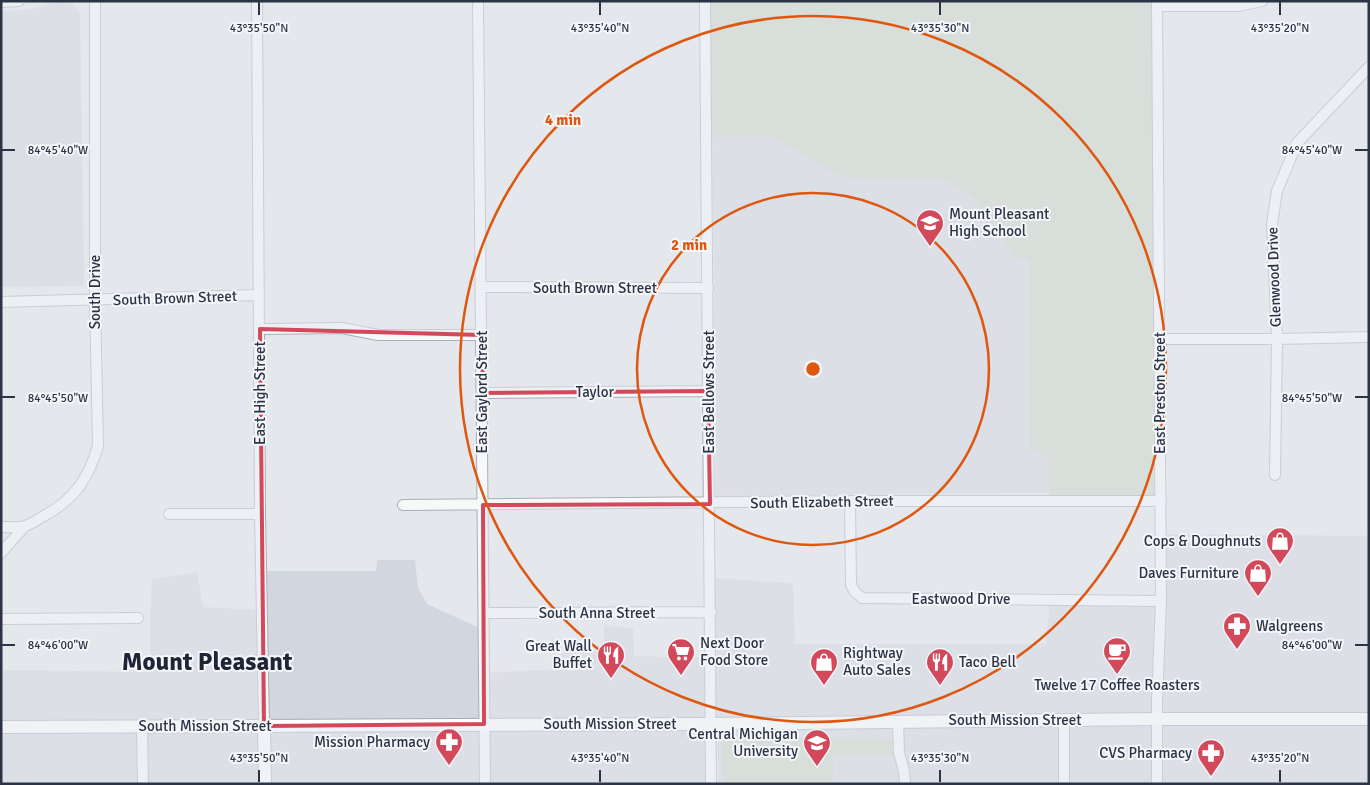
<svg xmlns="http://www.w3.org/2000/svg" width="1370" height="785" font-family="Signika,sans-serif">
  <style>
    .built { fill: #d2d6de }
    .green { fill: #c9d6c5 }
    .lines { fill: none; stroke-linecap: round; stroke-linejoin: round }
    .minor-casing { stroke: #a9aeb7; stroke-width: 12 }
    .major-casing { stroke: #a3abb8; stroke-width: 14 }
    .minor { stroke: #f7f8fa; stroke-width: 10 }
    .major { stroke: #fff; stroke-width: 12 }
    .marked { fill: none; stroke: #d1495b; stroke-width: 4; stroke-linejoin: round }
    .ticks { fill: none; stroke: #2b3445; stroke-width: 2 }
    .ring { fill: none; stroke: #df570f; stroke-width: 2.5 }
    .labels { text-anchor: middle; stroke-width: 4; stroke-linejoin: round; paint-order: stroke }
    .poi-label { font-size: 15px; fill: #2b3445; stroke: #f4f6f9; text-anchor: end }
    .street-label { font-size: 15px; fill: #2b3445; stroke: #f4f6f9 }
    .town-label { font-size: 25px; font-weight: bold; fill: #1d2536; stroke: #f4f6f9 }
    .ticks-label { font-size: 12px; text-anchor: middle; fill: #2b3445; stroke: #f4f6f9; stroke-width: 4; stroke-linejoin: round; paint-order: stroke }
    .centre { fill: #df570f; stroke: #f4f6f9; stroke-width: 2.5 }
    .ring-label { font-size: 15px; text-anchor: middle; font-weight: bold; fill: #df570f; stroke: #f4f6f9; stroke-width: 4; stroke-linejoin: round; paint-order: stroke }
  </style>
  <rect width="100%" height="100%" fill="#e4e7ec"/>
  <!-- built -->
  <path class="built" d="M67 1 74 5 80 13 84 286 1 287V11L32 9 55 2Z
    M711 1H1144L1148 492 716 496Z
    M1161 534 1369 536V784H718V736L721 732 713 733 711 784H1V670L151 672 150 620 152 579 197 572 203 607 262 610 261 571H376L377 560H415L418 588 427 604 484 630 485 673 559 669 560 656 567 648 604 652V625L633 629 634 656 711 658 710 578 793 583 795 644H1046L1050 600 1161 601Z"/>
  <!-- green -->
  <path class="green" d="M704 1H1157L1161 501H1049L1048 461 1041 452 1030 449 1029 259H1016L975 200 962 190 943 180 870 179 839 176 774 137H705Z
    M723 737 892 739 894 755H833V784H723Z"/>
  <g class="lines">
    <!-- minor casing -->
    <g class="minor-casing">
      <path id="minor" d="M257 1 260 514 264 726
        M478 1 485 784
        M705 1 711 784
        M1 2 19 1
        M1157 6H1238L1262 1
        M482 287 708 288
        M1 302 259 295
        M260 329 342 328 378 335H482
        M1160 339H1277L1369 337
        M483 393 708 391
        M1275 475 1277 339 1272 224 1277 191 1297 143 1369 67
        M850 501 851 585 855 592 862 598 1161 601
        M403 505 850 501H1161
        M169 514H260
        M1 527C8 527 18 528 25 526 30 525 37 520 42 517 74 500 88 480 98 446L95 301V1
        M1 553 25 526
        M484 613 711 612
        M1 619 138 618
        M1064 719V784
        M898 721 899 753 904 771 905 784
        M142 726 143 784
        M1157 784V702L1161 601 1157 1"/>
    </g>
    <!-- major casing -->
    <g class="major-casing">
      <path id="major" d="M264 726 265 784
        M1 727 711 724 1157 719H1369"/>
    </g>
    <!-- minor -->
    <use href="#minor" class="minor"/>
    <!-- major -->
    <use href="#major" class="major"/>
  </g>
  <!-- marked area -->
  <path d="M0 0H1370V785H0ZM260 329 482 335 483 393 708 391 710 504 483 505 484 724 264 726Z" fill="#e4e7ec" fill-opacity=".55" fill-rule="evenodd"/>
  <path class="marked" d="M260 329 482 335 483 393 708 391 710 504 483 505 484 724 264 726Z"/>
  <!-- ticks -->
  <path class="ticks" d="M259 2V15M600 2V15M940 2V15M1280 2V15M2 150H15M1355 150H1368M2 397H15M1355 397H1368M2 645H15M1355 645H1368M259 770V782M600 770V782M940 770V782M1280 770V782"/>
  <!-- distance rings -->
  <g class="ring">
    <circle cx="813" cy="369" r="176"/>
    <circle cx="813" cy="369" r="353"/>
  </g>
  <!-- icons -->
  <defs>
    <g id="school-pin" transform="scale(1.4375)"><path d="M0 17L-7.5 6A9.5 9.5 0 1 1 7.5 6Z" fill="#d1495b" stroke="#f4f6f9"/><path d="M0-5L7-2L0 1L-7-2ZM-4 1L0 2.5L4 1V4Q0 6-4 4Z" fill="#fff"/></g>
    <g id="shop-pin" transform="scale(1.4375)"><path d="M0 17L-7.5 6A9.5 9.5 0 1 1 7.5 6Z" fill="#d1495b" stroke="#f4f6f9"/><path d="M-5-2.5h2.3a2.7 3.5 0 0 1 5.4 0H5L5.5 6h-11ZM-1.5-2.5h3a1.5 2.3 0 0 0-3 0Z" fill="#fff"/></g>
    <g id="pharmacy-pin" transform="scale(1.4375)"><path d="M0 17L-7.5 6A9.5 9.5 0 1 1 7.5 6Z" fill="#d1495b" stroke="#f4f6f9"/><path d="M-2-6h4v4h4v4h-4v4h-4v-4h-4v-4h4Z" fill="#fff"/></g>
    <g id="cafe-pin" transform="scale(1.4375)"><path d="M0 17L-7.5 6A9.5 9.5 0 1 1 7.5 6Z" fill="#d1495b" stroke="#f4f6f9"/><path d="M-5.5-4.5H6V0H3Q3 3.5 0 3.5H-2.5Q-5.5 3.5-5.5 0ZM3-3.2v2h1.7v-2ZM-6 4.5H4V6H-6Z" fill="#fff"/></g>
    <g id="supermarket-pin" transform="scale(1.4375)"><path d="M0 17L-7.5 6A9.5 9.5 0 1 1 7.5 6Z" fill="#d1495b" stroke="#f4f6f9"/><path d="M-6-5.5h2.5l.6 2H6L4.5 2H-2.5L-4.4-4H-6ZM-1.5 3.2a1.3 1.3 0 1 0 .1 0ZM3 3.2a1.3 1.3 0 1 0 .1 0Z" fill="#fff"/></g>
    <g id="restaurant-pin" transform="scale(1.4375)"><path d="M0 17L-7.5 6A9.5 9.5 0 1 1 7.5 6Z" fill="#d1495b" stroke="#f4f6f9"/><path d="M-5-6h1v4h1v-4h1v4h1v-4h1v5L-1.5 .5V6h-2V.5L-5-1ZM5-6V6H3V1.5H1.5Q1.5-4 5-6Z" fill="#fff"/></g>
    <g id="university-pin" transform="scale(1.4375)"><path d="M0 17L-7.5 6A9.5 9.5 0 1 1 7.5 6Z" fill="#d1495b" stroke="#f4f6f9"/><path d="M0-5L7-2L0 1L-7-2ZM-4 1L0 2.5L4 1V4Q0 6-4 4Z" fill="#fff"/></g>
  </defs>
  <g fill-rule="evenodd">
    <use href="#school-pin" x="930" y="223"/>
    <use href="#shop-pin" x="1280" y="541"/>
    <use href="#shop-pin" x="1258" y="573"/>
    <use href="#pharmacy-pin" x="1237" y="626"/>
    <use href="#cafe-pin" x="1117" y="651"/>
    <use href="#supermarket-pin" x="681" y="652"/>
    <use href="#restaurant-pin" x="611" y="655"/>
    <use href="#shop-pin" x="824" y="662"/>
    <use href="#restaurant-pin" x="940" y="662"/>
    <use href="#pharmacy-pin" x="449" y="742"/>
    <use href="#university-pin" x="817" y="743"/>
    <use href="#pharmacy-pin" x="1211" y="753"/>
  </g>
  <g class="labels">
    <!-- poi labels -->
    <g class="poi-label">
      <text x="949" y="219" text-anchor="start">Mount Pleasant<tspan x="949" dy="17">High School</tspan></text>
      <text x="1261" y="546">Cops &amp; Doughnuts</text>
      <text x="1239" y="578">Daves Furniture</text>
      <text x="1256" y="631" text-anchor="start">Walgreens</text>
      <text x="700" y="648" text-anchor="start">Next Door<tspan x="700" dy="17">Food Store</tspan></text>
      <text x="592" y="651">Great Wall<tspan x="592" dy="17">Buffet</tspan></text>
      <text x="843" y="658" text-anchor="start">Rightway<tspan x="843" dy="17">Auto Sales</tspan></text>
      <text x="959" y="667" text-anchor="start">Taco Bell</text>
      <text x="1117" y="690" text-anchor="middle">Twelve 17 Coffee Roasters</text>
      <text x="798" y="739">Central Michigan<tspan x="798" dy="17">University</tspan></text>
      <text x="430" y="747">Mission Pharmacy</text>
      <text x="1192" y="758">CVS Pharmacy</text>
    </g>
    <!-- street labels -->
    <g class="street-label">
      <text transform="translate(1274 277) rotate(-92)" y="5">Glenwood Drive</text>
      <text x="595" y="293">South Brown Street</text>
      <text transform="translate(95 292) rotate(-90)" y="5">South Drive</text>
      <text transform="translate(175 298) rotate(-2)" y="5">South Brown Street</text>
      <text transform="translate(482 392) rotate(-90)" y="5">East Gaylord Street</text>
      <text x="595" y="397">Taylor</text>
      <text transform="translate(709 392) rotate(-90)" y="5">East Bellows Street</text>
      <text transform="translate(260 393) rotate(-90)" y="5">East High Street</text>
      <text transform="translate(1160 393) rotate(-90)" y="5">East Preston Street</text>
      <text transform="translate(822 502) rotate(-1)" y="5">South Elizabeth Street</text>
      <text x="961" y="604">Eastwood Drive</text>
      <text x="597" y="618">South Anna Street</text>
      <text x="1015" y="725">South Mission Street</text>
      <text x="610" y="729">South Mission Street</text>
      <text x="205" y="731">South Mission Street</text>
    </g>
    <!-- town labels -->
    <g class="town-label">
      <text x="207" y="670">Mount Pleasant</text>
    </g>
  </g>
  <g class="ticks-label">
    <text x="259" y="32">43°35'50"N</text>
    <text x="600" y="32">43°35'40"N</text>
    <text x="940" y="32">43°35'30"N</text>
    <text x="1280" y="32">43°35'20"N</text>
    <text x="1312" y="154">84°45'40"W</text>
    <text x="58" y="154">84°45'40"W</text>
    <text x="1312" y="402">84°45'50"W</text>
    <text x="58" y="402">84°45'50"W</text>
    <text x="1312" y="649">84°46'00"W</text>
    <text x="58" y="649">84°46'00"W</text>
    <text x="259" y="762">43°35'50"N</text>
    <text x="600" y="762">43°35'40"N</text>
    <text x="940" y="762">43°35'30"N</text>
    <text x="1280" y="762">43°35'20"N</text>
  </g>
  <circle cx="813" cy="369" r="8" class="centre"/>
  <g class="ring-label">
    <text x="563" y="125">4 min</text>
    <text x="689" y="250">2 min</text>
  </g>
  <!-- border -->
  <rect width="1370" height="785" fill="none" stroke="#2b3445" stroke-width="5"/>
</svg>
